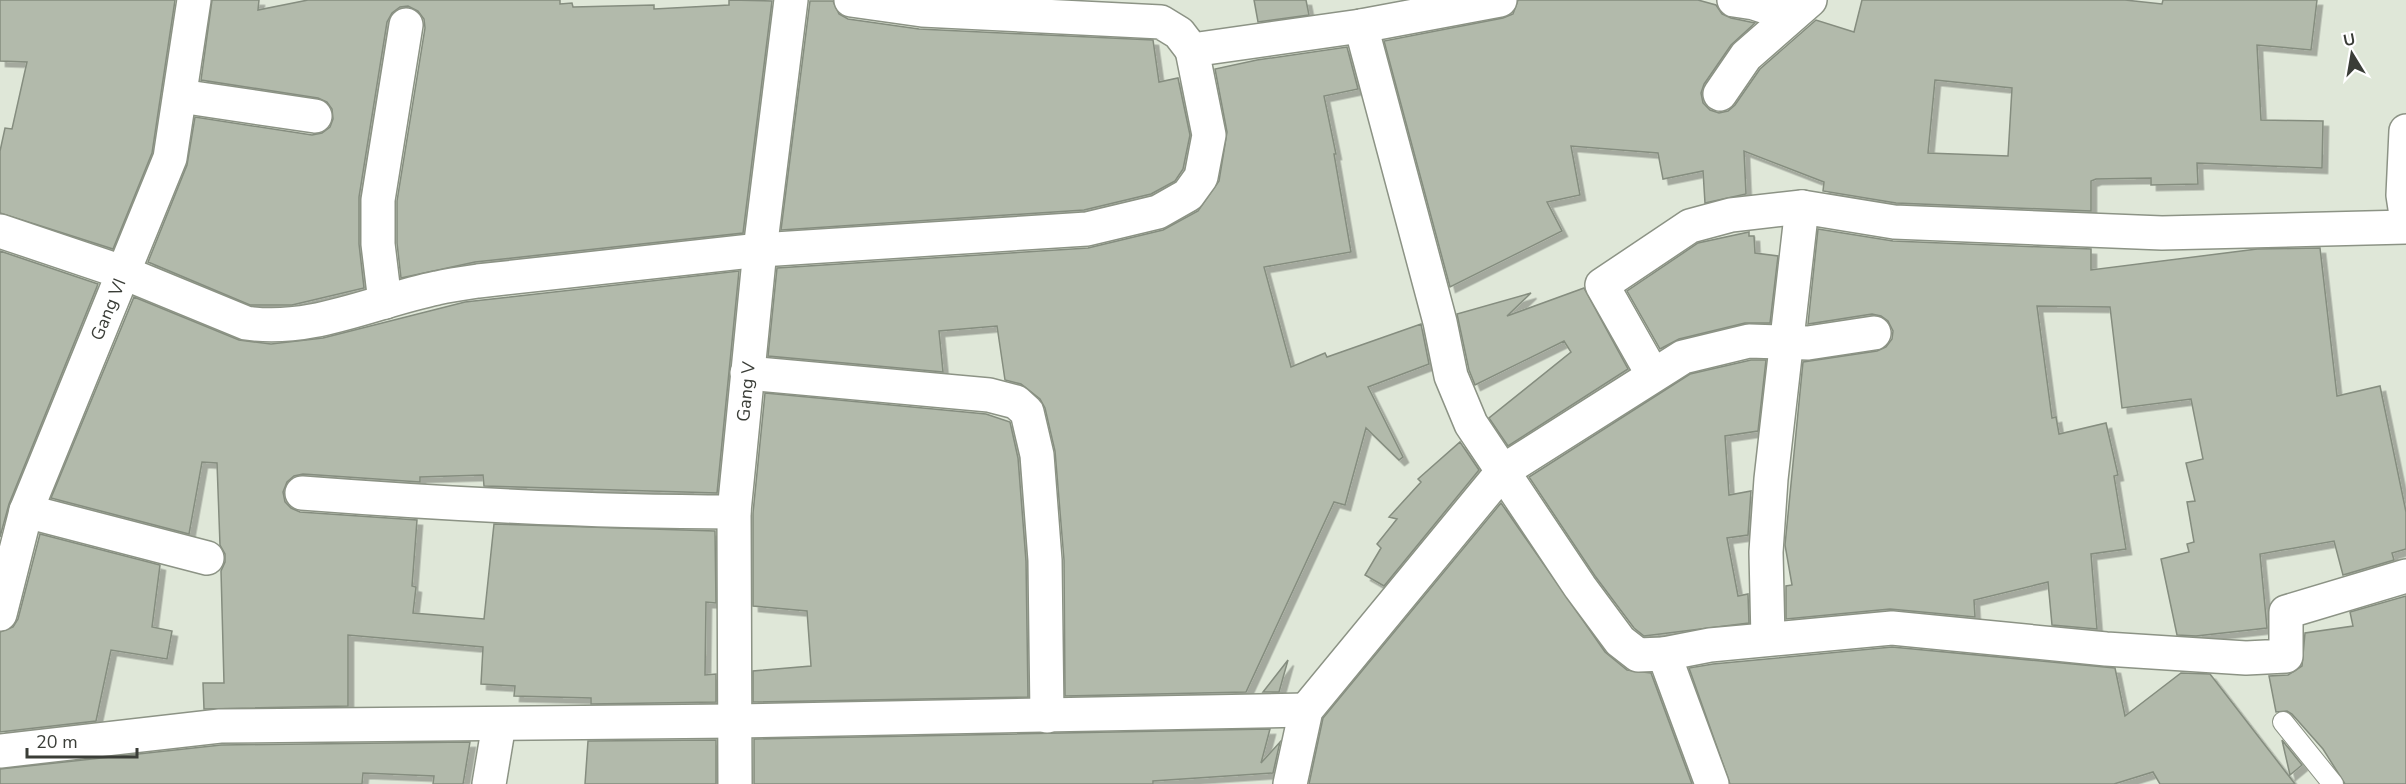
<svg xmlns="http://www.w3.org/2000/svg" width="2406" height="784" font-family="'Nunito Sans',sans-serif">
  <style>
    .building { fill: #b2baab; stroke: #858d7f; stroke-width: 1.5; fill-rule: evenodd; filter: url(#shadow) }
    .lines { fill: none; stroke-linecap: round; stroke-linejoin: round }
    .lane-casing { stroke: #8c9385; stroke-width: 22 }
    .street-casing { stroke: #8c9385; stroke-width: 36 }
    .lane { stroke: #fff; stroke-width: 20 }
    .street { stroke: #fff; stroke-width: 33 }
    .labels { text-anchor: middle; stroke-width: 6; stroke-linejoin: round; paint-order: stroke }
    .street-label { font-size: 18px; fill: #3a3d37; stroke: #fff }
  </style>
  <defs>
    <filter id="shadow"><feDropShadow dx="5.5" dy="5.5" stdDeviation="0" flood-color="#0004"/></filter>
  </defs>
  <rect width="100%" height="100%" fill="#dfe7d8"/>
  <!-- building -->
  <path class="building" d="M0 0H175L152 153 113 249 0 213V151L5 128 12 129 27 62 0 61Z
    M212 0H259L258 10 308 0H560V4L572 3 573 7 654 5V9L729 5V0L772 1 743 233 475 262 401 278 397 243V201L425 28 424 19 418 11 408 6 400 7 392 13 387 22 359 197V244L364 288 292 305H250L148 262 187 165 195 117 312 135 322 133 330 127 333 119 332 109 327 102 318 98 201 80Z
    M1254 0H1306L1309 15 1258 22Z
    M1518 0H1698L1716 5 1722 14 1731 18 1755 23 1731 45 1704 84 1701 93 1703 103 1710 110 1719 113 1728 111 1735 105 1760 69 1816 20 1854 32 1862 0H2125L2162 4 2163 0H2317L2311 50 2257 45 2261 120 2323 121 2322 168 2197 163 2198 184 2151 185V178L2096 179 2091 181V211L1896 203 1823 191 1824 182 1744 151 1746 194 1705 203 1703 171 1663 179 1658 153 1571 146 1580 195 1547 202 1562 231 1450 287 1384 41 1503 18 1513 14ZM1935 80 2012 88 2008 156 1928 153Z
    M810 1H833L839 14 848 19 919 29 1153 40 1159 82 1178 78 1190 135 1183 169 1175 181 1151 194 1084 210 781 230Z
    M1347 47 1358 89 1324 96 1336 154H1334L1351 252 1264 267 1291 367 1325 353 1327 357 1421 324 1429 364 1368 387 1403 457 1399 460 1366 428 1345 505 1334 502 1246 692 1065 696 1064 560 1055 451 1045 408 1040 399 1021 384 1005 380 997 326 939 331 943 372 768 356 777 268 1088 248 1163 230 1198 211 1219 181 1227 132 1215 69 1257 60Z
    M1818 229 1893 241 2091 249V270L2257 249 2320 248 2337 396 2380 386 2406 512V549L2392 553 2394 560 2343 575 2334 541 2260 554 2267 628 2196 636 2177 635 2161 559 2189 552 2187 544 2194 542 2187 502 2195 501 2186 463 2203 459 2191 399 2122 408 2110 307 2037 306 2052 418 2056 417 2059 434 2106 423 2118 475 2114 476 2126 549 2091 554 2097 629 2052 625 2048 582 1974 600 1975 617 1890 609 1786 619V586L1792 585 1785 545 1803 362 1877 351 1886 347 1892 339 1893 331 1888 321 1881 316 1872 314 1808 324Z
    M1749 232V236H1754L1755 253 1778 256 1770 323H1745L1679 339 1660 349 1627 291 1698 243Z
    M0 251 98 284 9 504 0 537Z
    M739 271 717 493 484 486 483 475 420 477V482L303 474 294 476 287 482 283 492 285 502 291 508 300 512 417 520 412 586 416 587 413 613 484 619 494 524 715 531 716 603 706 602 705 675 716 674V702L591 704V698L514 696 515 686 481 684 483 647 348 635V706L204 709 203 683H224L221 571 225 562V554L220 545 217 463 202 462 189 534 51 498 134 297 239 340 271 344 323 338 465 302Z
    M1584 288 1628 369 1508 446 1489 418 1571 352 1564 341 1475 385 1469 370 1457 314 1531 293 1507 316Z
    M1751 360H1766L1758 431 1725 436 1729 495 1751 491 1748 535 1727 538 1738 596 1748 594 1749 623 1644 636 1634 628 1595 576 1529 477 1690 374Z
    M765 393 986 414 1010 422 1018 458 1026 561 1028 697 753 702V671L811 666 807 611 753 606V513Z
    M1460 442 1479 470 1384 586 1365 575 1381 548 1377 544 1397 519 1389 517 1421 482 1418 479Z
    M1501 503 1605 652 1627 670 1651 673 1692 784H1309L1323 718Z
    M40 534 160 565 152 627 172 631 167 659 111 650 96 721 0 732V632L13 627 18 619Z
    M2406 596V784H2345L2323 749 2292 714 2287 711 2276 712 2269 676 2288 675 2302 666 2305 633 2353 626 2350 612Z
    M1892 647 2115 668 2125 716 2181 673 2210 674 2295 784H2160L2153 772 2114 784H1730L1689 668 1713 664Z
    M1288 660 1279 692H1263Z
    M1270 729 1261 763 1280 742 1273 773 1153 781V784H754V739Z
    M716 740V784H585L588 741Z
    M2282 740 2302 765 2290 775Z
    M470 742 463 784H433L434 776 363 773 362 784H0V769L221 745Z"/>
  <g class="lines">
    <!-- lane casing -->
    <g class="lane-casing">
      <path id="lane" d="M2283 722 2333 784"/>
    </g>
    <!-- street casing -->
    <g class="street-casing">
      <g id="street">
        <path d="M851 0 922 10 1161 22 1179 33 1192 50 1361 26 1500 0"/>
        <path d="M1734 0 1754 3 1790 15"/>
        <path d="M1361 26 1440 322 1451 376 1471 424 1580 587 1620 641 1638 655 1664 654 1712 784"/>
        <path d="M1720 94 1746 56 1810 0"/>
        <path d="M180 96 315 116"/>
        <path d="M2406 131 2403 195 2406 215"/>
        <path d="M0 231 122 272 246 323C311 333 374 301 437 288 450 285 464 283 478 281L760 250 1087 229 1158 212 1188 195 1201 177 1209 135 1192 50"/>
        <path d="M385 302 378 244V200L406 25"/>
        <path d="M747 373 989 395 1016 402 1027 412 1037 455 1045 560 1047 716"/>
        <path d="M1653 375 1602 285 1690 226 1731 215 1802 207 1894 222 2162 233 2406 227"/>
        <path d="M302 493C446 504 590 512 734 512"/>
        <path d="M26 511 207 558"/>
        <path id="s1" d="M0 614 26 511 170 158 194 0"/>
        <path d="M1768 639 1766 552 1771 479 1802 207"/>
        <path d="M1664 654 1710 645 1892 628 2106 649 2246 658 2286 656V612L2406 576"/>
        <path d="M0 751 220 726 734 721 1306 710"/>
        <path d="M489 784 499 724"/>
        <path id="s2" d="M735 784 734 512 760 250 791 0"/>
        <path d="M1290 784 1306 710 1503 471 1683 357 1749 341 1808 343 1874 333"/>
      </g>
    </g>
    <!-- lane -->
    <use href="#lane" class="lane"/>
    <!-- street -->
    <use href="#street" class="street"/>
  </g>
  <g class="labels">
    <!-- street labels -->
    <g class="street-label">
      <text dy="6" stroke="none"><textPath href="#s1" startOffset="324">Gang VI</textPath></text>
      <text dy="6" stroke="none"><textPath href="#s2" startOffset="393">Gang V</textPath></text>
    </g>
  </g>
  <!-- north arrow -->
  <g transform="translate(2352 54) rotate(349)" stroke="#ffffff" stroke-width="4.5" paint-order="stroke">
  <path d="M0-4.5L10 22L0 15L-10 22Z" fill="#3a3d37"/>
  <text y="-9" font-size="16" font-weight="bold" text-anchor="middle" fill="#3a3d37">U</text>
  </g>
  <!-- scale -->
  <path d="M27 748v9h110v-9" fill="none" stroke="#3a3d37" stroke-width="3"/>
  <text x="36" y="748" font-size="18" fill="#3a3d37" stroke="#ffffff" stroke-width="4.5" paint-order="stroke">20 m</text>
</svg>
